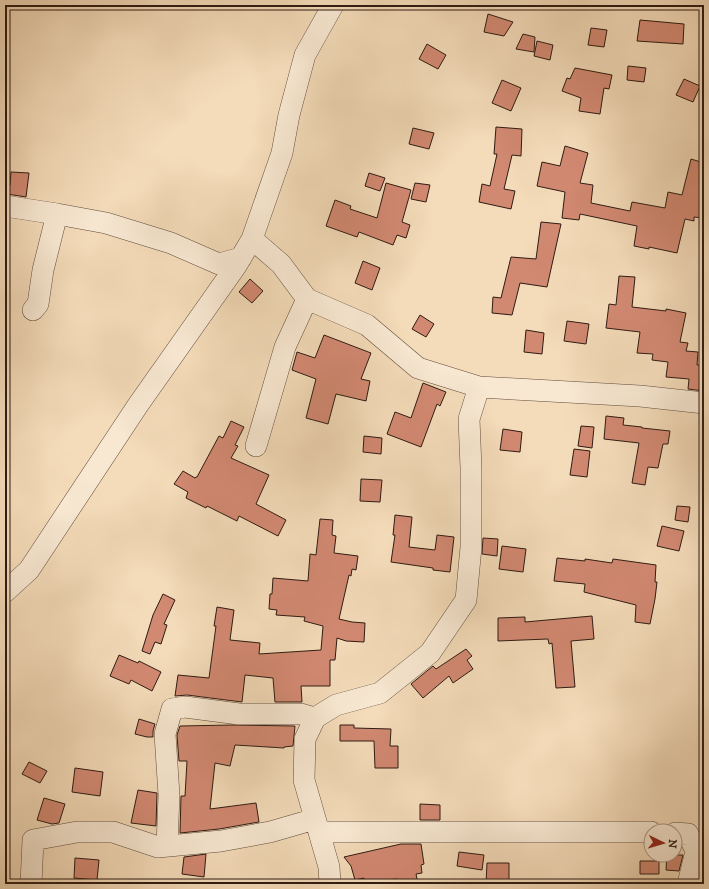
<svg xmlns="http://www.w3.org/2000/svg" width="709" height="889" font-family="'IM FELL DW Pica',serif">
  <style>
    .building { fill: #d28972; stroke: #2e1b12 }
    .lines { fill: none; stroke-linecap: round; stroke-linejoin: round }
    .street-casing { stroke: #604b3c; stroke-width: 22 }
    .street { stroke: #f8e8d2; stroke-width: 21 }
  </style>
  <rect width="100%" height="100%" fill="#f4dbb9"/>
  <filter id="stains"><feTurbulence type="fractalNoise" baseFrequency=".005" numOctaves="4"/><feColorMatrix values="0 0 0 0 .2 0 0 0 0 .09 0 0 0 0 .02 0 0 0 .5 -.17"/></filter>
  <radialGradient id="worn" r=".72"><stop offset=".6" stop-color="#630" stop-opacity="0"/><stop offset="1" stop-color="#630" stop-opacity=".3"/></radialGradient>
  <!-- building -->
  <path class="building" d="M488 14 513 22 504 36 484 32Z
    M640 20 684 24 683 44 637 41Z
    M591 28 607 30 604 47 588 45Z
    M523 34 535 37 534 52 516 49Z
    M537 41 553 45 550 60 534 56Z
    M427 44 446 55 438 69 419 59Z
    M628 66 646 68 644 82 627 80Z
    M575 68 612 75 609 89 604 88 600 114 579 111 581 98 562 91 567 78 570 79Z
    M684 79 700 86 693 102 676 95Z
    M502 80 521 88 511 111 492 103Z
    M496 127 522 129 521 156 512 155 504 189 515 191 511 209 479 202 482 184 490 186 497 154H494Z
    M413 128 434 133 429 149 409 144Z
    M565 146 588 153 580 183 593 185 591 203 630 211 632 202 665 208 668 192 682 195 691 159 704 163V218L694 217V221L685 219 677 253 649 247V249L634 246 637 226 580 214 579 220 562 218 565 192 537 186 542 162 560 166Z
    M11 172 29 173 26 197 7 194 8 184 10 185Z
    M369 173 385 178 380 191 365 186Z
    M386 183 411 190 402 222 410 225 406 238 397 235 393 245 359 232 357 237 326 226 335 200 351 206 350 209 377 218Z
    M415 183 430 185 426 202 411 199Z
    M541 222 561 224 547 287 520 283 512 315 492 313 493 297 501 298 511 257 536 259Z
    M363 261 380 268 372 290 355 283Z
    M619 276 635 277 632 307 666 311V309L686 313 680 342 688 343 686 351 698 352 697 365H704V391L688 389 689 379 666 377 668 362 652 360 653 354 637 353 640 332 606 328 609 304 616 305Z
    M250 279 263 291 252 303 239 292Z
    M420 315 434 324 426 337 412 329Z
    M567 321 589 324 586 344 564 341Z
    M526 330 544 333 542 354 524 352Z
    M324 335 371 353 361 379 370 381 366 401 336 394 328 424 306 418 316 379 292 370 297 352 315 358Z
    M423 383 446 392 440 406 437 404 421 447 387 434 395 412 411 418Z
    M606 416 624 418 623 425 642 427V428L670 431 668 444H663L658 468 648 467 645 485 632 483 639 443 604 439Z
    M231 421 244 427 235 445 238 446 231 458 269 475 256 504 286 520 278 536 239 516 237 521 207 506 206 508 186 498 188 492 174 484 183 471 195 478 196 477H197L219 436 223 438Z
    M581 426 594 427 592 448 578 446Z
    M503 429 522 432 520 452 500 450Z
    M364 436 382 438 381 454 363 452Z
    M574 449 590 451 587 477 570 475Z
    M361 479 382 480 380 502 360 501Z
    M677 506 690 507 688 522 675 520Z
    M395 515 412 517 409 547 435 550 437 535 454 537 450 572 433 570V568L391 562 395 535H393Z
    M320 519 333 520 332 535 336 536 334 553 358 556 356 570 352 569 351 576 349 575 339 619 352 622 365 623 364 642 346 641 337 638 335 660H330V686H301L302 702H275L273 678 245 675 242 702 187 695 175 696 178 675 209 678 216 626H214L217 607 234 610 230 640 260 643 259 654 321 650 323 626 304 621 305 617 276 615 277 610 269 609 270 594H272L273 578 308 581 310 554 316 555Z
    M662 526 684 531 679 551 657 546Z
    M483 538 498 539 497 556 482 554Z
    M502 546 526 549 523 572 499 569Z
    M557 558 585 561V559L612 563 613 559 656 565 655 582H657L655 599 650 624 635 622 636 605 584 592 585 584 554 581Z
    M163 594 175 600 164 624 167 625 161 644 155 642 150 654 142 651 153 615Z
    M592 616 594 639 571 641 575 687 556 688 552 643 549 644 548 639 498 641V618L525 617V622Z
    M466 649 472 656 467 660 473 669 453 683 449 676 423 698 411 684 433 666 436 669Z
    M119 655 138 663 139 661 161 672 152 691 131 680 129 684 110 676Z
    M139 719 155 724 153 731V737H147L135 734Z
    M233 725 295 726 293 746 284 747V748L235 745 230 766 215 763 210 809 256 803 259 822 219 829 180 833 181 796H185L187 761H179L177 735 180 726Z
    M340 725H354V728L391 729 390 746H398V768H375L374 741H340Z
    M29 762 47 771 40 783 22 774Z
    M75 768 103 772 100 796 72 792Z
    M138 790 157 793 156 826 131 823Z
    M44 798 65 804 59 823 52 824 37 820Z
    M420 804 440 805V820H420Z
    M401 844H421L424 864 421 865 422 873 416 874 418 884H398L397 879 372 881 364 882V878L355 880 351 866 344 857Z
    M459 852 484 855 482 870 457 866Z
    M206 854 204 877 182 874 184 857Z
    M667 855H683L679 871 666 870Z
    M75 858 99 860 97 880 74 878Z
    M640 861H659V874H640Z
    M487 863H509V884H486Z"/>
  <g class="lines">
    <!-- street casing -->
    <g class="street-casing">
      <path id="street" d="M5 206 57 214
        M252 239 281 264 307 299 367 325 418 368 479 387
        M33 310 38 304 43 270 57 214 106 223 171 243 219 264 241 258
        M256 446 285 347 307 299
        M5 592 29 570 138 405 236 266 252 239 282 153 289 115 305 55 333 5
        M319 832H651
        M675 833 688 834 696 851 688 884
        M167 846 169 795 165 734 172 709 185 707 239 714H301L315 718
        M31 884 33 840 77 832H113L158 847 221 841 270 832 315 819
        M330 884 329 867 304 780 305 739 315 718 336 705 380 693 430 653 466 600 471 547V468L469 419 479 387 640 396 704 403"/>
    </g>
    <!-- street -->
    <use href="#street" class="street"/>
  </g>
  <!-- margin -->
  <rect width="709" height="889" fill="none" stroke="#f4dbb9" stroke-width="20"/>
  <rect x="6" y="6" width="697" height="877" fill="none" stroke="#2e1b12" stroke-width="2"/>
  <rect x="10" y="10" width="689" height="869" fill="none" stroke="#2e1b12"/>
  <!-- north arrow -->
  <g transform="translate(663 843) rotate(95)"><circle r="19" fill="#f8e8d2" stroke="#a79685"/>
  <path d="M0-3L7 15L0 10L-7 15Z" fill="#8f2418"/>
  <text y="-6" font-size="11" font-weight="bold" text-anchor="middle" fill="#2e1b12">N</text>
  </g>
  <rect width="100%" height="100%" filter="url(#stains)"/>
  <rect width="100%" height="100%" fill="url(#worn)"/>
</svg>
